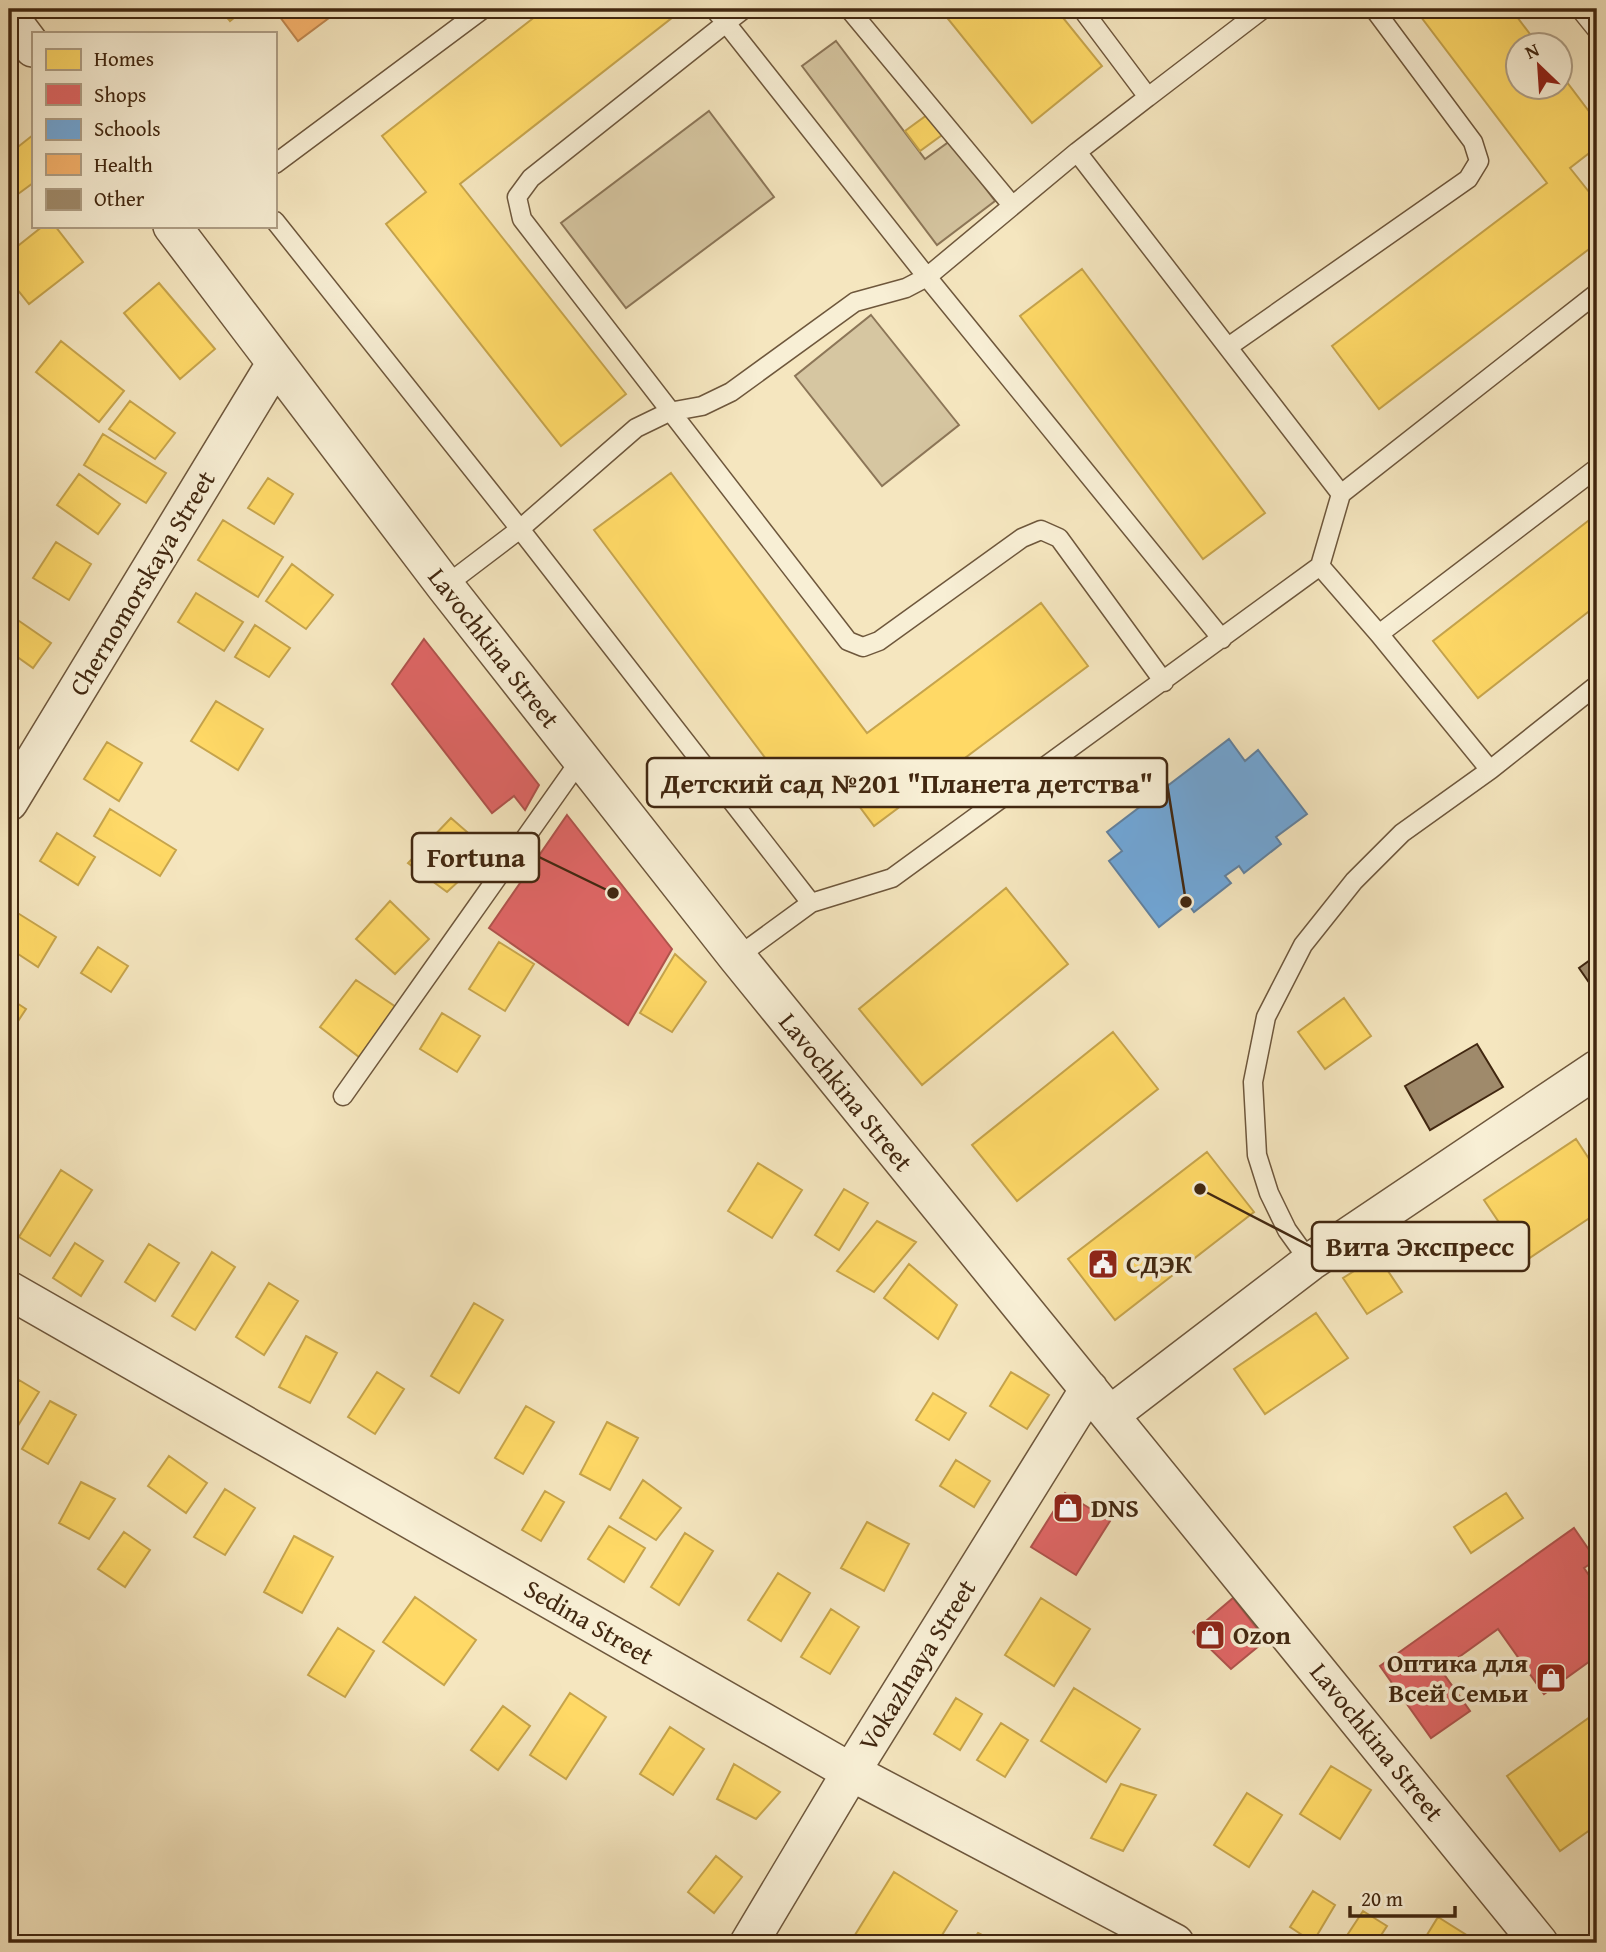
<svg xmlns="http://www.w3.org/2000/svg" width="1606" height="1952" font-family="'Gentium Book Plus',serif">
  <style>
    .green { fill: #d6c6a1; stroke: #8c7658; stroke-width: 2 }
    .homes { fill: #ffd966; stroke: #c6a44c; stroke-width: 2 }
    .shops { fill: #e06666; stroke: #b0534c; stroke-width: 2 }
    .schools { fill: #6fa8dc; stroke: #61819f; stroke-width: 2 }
    .health { fill: #f6b26b; stroke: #c08850; stroke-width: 2 }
    .building { fill: #9f8a6b; stroke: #412710; stroke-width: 2 }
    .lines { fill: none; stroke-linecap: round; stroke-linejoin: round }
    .lane-casing { stroke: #6e573c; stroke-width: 21 }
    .street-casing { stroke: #6e573c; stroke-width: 40 }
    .lane { stroke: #f8efd5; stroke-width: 18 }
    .street { stroke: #f8efd5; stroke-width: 37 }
    .labels { text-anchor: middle; stroke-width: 7; stroke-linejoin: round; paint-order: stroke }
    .street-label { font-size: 26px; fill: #412710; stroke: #f8efd5 }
    .poi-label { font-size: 26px; font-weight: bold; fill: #412710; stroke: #f8efd5; text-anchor: start }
    .leader { fill: none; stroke: #412710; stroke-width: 2.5 }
    .callout-dot { fill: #412710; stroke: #f8efd5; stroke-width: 2.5 }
    .callout { fill: #f8efd5; stroke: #412710; stroke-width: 2.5 }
    .callout-label { font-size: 28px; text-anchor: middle; font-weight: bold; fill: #412710 }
  </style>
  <rect width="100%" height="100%" fill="#f5e6bf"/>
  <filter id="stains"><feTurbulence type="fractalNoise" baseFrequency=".00286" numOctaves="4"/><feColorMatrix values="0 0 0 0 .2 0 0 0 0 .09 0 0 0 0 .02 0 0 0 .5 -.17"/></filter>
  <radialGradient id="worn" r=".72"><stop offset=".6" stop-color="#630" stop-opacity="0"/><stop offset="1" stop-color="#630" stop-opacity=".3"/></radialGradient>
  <!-- green -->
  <path class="green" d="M836 41 925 159 950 141 995 201 937 245 802 66Z
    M709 111 774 197 626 308 561 223Z
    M871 315 959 425 882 486 795 376Z"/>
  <!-- homes -->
  <path class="homes" d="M220 9H245L230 21Z
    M545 9H666L673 17 460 184 626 394 561 446 386 224 426 192 382 136Z
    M940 9H1056L1102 66 1032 123Z
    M1415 9H1511L1539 46H1518V88H1560V73L1597 122V147L1570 168 1597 202V243L1379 409 1332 346 1547 183Z
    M927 115 942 135 920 151 905 131Z
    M33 135V183L14 197 9 191V154Z
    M43 226H55L83 262 29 304 9 279V253Z
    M1082 269 1265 513 1203 559 1020 316Z
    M159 283 215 349 180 379 124 313Z
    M61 341 124 391 99 422 36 372Z
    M130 401 175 433 155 459 109 429Z
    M103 434 166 473 146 503 84 465Z
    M671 473 867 733 1041 603 1088 666 874 826 827 763 790 791 594 530Z
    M79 474 120 504 98 534 57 505Z
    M268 478 293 494 274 524 248 508Z
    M1597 514V605L1478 698 1433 641Z
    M223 520 283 557 258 597 198 560Z
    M56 542 91 564 69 600 33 578Z
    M292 564 333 595 306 629 266 601Z
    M196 593 243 622 224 651 178 622Z
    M9 614 51 643 33 668 9 651Z
    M255 625 290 648 269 677 235 657Z
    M216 701 263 729 238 770 191 741Z
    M107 742 142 763 119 801 84 779Z
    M110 809 176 850 160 876 94 836Z
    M451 818 490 852 447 892 408 863Z
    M57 833 95 857 78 885 40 861Z
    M1006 888 1068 964 922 1085 859 1009Z
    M390 901 429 939 395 974 356 939Z
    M16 912 56 937 38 967 9 948V923Z
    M499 942 534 964 505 1011 469 989Z
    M98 947 128 966 111 992 81 973Z
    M675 954 706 982 672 1032 640 1013Z
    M356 980 396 1007 359 1057 320 1027Z
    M9 998 26 1009 9 1035Z
    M1344 998 1371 1036 1325 1069 1298 1032Z
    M442 1013 480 1036 457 1072 420 1049Z
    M1113 1032 1158 1089 1017 1201 972 1145Z
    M1576 1139 1597 1171V1213L1525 1261 1484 1200Z
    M1207 1152 1254 1212 1115 1320 1068 1259Z
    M758 1163 802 1190 772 1238 728 1211Z
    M61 1170 92 1190 50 1256 19 1237Z
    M844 1189 868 1203 839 1250 815 1235Z
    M877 1221 916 1242 874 1292 837 1271Z
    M75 1243 103 1261 81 1296 53 1278Z
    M149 1244 179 1263 155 1301 125 1282Z
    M212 1252 235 1267 195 1330 172 1316Z
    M1378 1256 1402 1292 1367 1314 1343 1278Z
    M909 1264 957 1305 938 1339 884 1298Z
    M269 1283 298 1301 264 1355 236 1337Z
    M474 1303 503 1320 459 1393 431 1376Z
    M1316 1313 1348 1358 1265 1414 1234 1369Z
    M306 1336 337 1353 310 1403 279 1387Z
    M377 1372 404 1389 375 1434 348 1417Z
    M1011 1372 1049 1395 1027 1429 990 1406Z
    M19 1380 39 1392 9 1440V1396Z
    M933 1393 966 1413 949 1440 916 1420Z
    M50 1401 76 1415 48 1464 22 1449Z
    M526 1406 554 1422 523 1474 495 1458Z
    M607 1422 638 1438 610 1490 580 1474Z
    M169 1456 207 1483 186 1513 148 1486Z
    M956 1460 990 1481 974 1507 940 1486Z
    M643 1480 681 1508 656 1540 620 1518Z
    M81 1482 115 1499 89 1539 59 1523Z
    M225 1489 255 1508 225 1555 194 1537Z
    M545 1491 564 1502 541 1541 522 1530Z
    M1506 1493 1523 1518 1471 1553 1454 1527Z
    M867 1522 909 1544 884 1591 841 1568Z
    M609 1526 645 1548 624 1582 588 1559Z
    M124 1532 150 1550 125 1587 98 1569Z
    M685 1533 713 1551 679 1605 651 1587Z
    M294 1536 333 1557 302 1613 264 1592Z
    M778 1573 810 1593 781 1641 748 1620Z
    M415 1597 476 1640 444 1685 383 1642Z
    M1041 1598 1090 1629 1054 1686 1005 1655Z
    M831 1609 859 1627 830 1674 801 1657Z
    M338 1628 374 1651 345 1697 308 1675Z
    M1074 1688 1140 1729 1106 1782 1041 1741Z
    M570 1693 606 1717 566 1779 530 1755Z
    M956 1698 982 1714 960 1750 934 1734Z
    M503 1706 530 1726 498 1770 471 1750Z
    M1597 1712V1825L1560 1851 1507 1776Z
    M1001 1723 1028 1740 1005 1777 977 1760Z
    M670 1727 704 1749 673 1795 640 1774Z
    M734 1764 780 1792 756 1819 717 1799Z
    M1331 1766 1371 1790 1340 1839 1300 1814Z
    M1121 1784 1156 1795 1123 1851 1091 1838Z
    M1247 1793 1282 1815 1249 1867 1214 1845Z
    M716 1856 742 1877 714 1913 688 1892Z
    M894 1872 957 1911 937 1943H850Z
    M1313 1891 1335 1905 1313 1942 1290 1927Z
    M1363 1911 1387 1926 1376 1943H1342Z
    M1438 1917 1476 1941 1474 1943H1422Z
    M9 1922 17 1928 9 1939Z
    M978 1933 998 1943H971Z"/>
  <!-- shops -->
  <path class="shops" d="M424 639 539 785 525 810 514 796 492 813 392 684Z
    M567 815 672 949 628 1025 489 928Z
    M1065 1493 1110 1521 1076 1575 1031 1547Z
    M1574 1528 1596 1560 1584 1568 1597 1587V1656L1544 1694 1498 1629 1441 1670 1470 1711 1431 1738 1380 1666Z
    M1233 1598 1266 1640 1231 1669 1193 1632Z"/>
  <!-- schools -->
  <path class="schools" d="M1229 739 1245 761 1258 750 1307 814 1276 837 1281 844 1244 873 1239 866 1225 876 1231 883 1194 912 1188 904 1159 927 1109 861 1122 851 1107 832Z"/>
  <!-- health -->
  <path class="health" d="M274 9H341L298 41Z"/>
  <!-- building -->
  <path class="building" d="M1597 955V994L1579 968Z
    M1477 1044 1503 1087 1430 1130 1405 1086Z"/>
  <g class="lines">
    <!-- lane casing -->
    <g class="lane-casing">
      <path id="lane" d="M714 9 726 23 531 178 517 197 522 219 848 641 863 647 879 641 1022 538 1041 530 1059 538 1164 682
        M849 9 1011 204
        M1580 9 1597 30
        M1148 97 1263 9
        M1077 152 1148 97 1082 9
        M275 164 483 9
        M275 221 520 529 811 903 892 878 1320 566 1341 494 1597 293
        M1228 347 1468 179 1479 161 1473 142 1374 9
        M1320 566 1379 634 1490 770 1597 685
        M445 586 520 529 636 428 669 412 702 406 731 392 855 302 906 288 927 277 726 23 744 9
        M1379 634 1597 468
        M1222 639 927 277 1077 152 1341 494
        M737 957 811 903
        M343 1096 581 759
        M1310 1262 1287 1230 1269 1193 1257 1155 1253 1082 1266 1017 1303 945 1354 881 1402 833 1490 770"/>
    </g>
    <!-- street casing -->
    <g class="street-casing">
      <path id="street" d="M9 16 33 48
        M172 226 445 586 737 957 1539 1943
        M9 802 275 364
        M9 1290 851 1772 1175 1943
        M1110 1415 1310 1262 1597 1069
        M749 1943 851 1772 1089 1389"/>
    </g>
    <!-- lane -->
    <use href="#lane" class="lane"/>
    <!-- street -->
    <use href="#street" class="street"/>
  </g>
  <!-- icons -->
  <defs>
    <g id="civic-square" transform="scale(1.575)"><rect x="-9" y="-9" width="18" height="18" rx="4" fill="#8f2418" stroke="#f8efd5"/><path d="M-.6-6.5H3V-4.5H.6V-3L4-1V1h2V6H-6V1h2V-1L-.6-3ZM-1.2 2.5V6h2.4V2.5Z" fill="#fff"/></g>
    <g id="shop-square" transform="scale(1.575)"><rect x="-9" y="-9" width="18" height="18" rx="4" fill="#8f2418" stroke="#f8efd5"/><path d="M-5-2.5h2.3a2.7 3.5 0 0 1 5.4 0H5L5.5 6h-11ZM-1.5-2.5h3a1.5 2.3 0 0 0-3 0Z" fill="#fff"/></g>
  </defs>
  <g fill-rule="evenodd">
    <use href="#civic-square" x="1103" y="1264"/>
    <use href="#shop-square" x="1068" y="1508"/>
    <use href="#shop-square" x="1210" y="1635"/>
    <use href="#shop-square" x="1551" y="1678"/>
  </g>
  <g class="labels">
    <!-- street labels -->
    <g class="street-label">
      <text transform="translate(142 583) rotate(-59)" y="9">Chernomorskaya Street</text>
      <text transform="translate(494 648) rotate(52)" y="9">Lavochkina Street</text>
      <text transform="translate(846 1092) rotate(51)" y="9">Lavochkina Street</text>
      <text transform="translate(589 1622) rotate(30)" y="9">Sedina Street</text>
      <text transform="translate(917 1665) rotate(-58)" y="9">Vokazlnaya Street</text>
      <text transform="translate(1377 1742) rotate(51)" y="9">Lavochkina Street</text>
    </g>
    <!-- poi labels -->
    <g class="poi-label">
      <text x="1126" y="1273">СДЭК</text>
      <text x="1091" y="1517">DNS</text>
      <text x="1233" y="1644">Ozon</text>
      <text x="1528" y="1672" text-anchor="end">Оптика для<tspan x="1528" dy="30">Всей Семьи</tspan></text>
    </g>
  </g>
  <!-- callouts -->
  <path class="leader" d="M1186 902L1167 783M613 893L539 857M1200 1189L1312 1247"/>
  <g class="callout-dot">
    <circle cx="1186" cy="902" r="7"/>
    <circle cx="613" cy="893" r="7"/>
    <circle cx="1200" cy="1189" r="7"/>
  </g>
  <g class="callout">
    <rect x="647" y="758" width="520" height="49" rx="7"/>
    <rect x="412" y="833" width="127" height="49" rx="7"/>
    <rect x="1312" y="1222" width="217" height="49" rx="7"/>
  </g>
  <g class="callout-label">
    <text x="907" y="793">Детский сад №201 "Планета детства"</text>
    <text x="476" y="867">Fortuna</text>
    <text x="1420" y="1256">Вита Экспресс</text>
  </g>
  <!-- margin -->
  <rect width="1606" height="1952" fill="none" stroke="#f5e6bf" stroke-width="35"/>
  <rect x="10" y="10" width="1585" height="1931" fill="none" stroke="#412710" stroke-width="3.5"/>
  <rect x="18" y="18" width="1571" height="1917" fill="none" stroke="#412710" stroke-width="2"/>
  <!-- legend -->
  <rect x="32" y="32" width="245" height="196" fill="#f8efd5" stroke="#af9f86" stroke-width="2"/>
  <rect x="46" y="49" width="35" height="21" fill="#ffd966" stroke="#af9f86" stroke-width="2"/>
  <text x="94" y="66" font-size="21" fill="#412710">Homes</text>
  <rect x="46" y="84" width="35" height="21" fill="#e06666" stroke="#af9f86" stroke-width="2"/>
  <text x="94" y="102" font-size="21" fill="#412710">Shops</text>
  <rect x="46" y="119" width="35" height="21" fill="#6fa8dc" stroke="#af9f86" stroke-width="2"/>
  <text x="94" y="136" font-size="21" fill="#412710">Schools</text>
  <rect x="46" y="154" width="35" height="21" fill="#f6b26b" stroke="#af9f86" stroke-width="2"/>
  <text x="94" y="172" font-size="21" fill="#412710">Health</text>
  <rect x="46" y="189" width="35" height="21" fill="#9f8a6b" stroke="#af9f86" stroke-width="2"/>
  <text x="94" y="206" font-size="21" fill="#412710">Other</text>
  <!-- north arrow -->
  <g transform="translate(1539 66) rotate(335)"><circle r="33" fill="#f8efd5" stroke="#af9f86" stroke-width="2"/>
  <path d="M0-5L12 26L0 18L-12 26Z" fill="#8f2418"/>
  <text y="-10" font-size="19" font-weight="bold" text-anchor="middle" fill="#412710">N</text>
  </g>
  <!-- scale -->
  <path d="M1350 1906v10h105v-10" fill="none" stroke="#412710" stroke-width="3.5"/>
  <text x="1361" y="1906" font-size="21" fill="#412710" stroke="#f8efd5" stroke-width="5" paint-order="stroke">20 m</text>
  <rect width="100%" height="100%" filter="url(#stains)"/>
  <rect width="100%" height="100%" fill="url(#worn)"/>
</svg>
